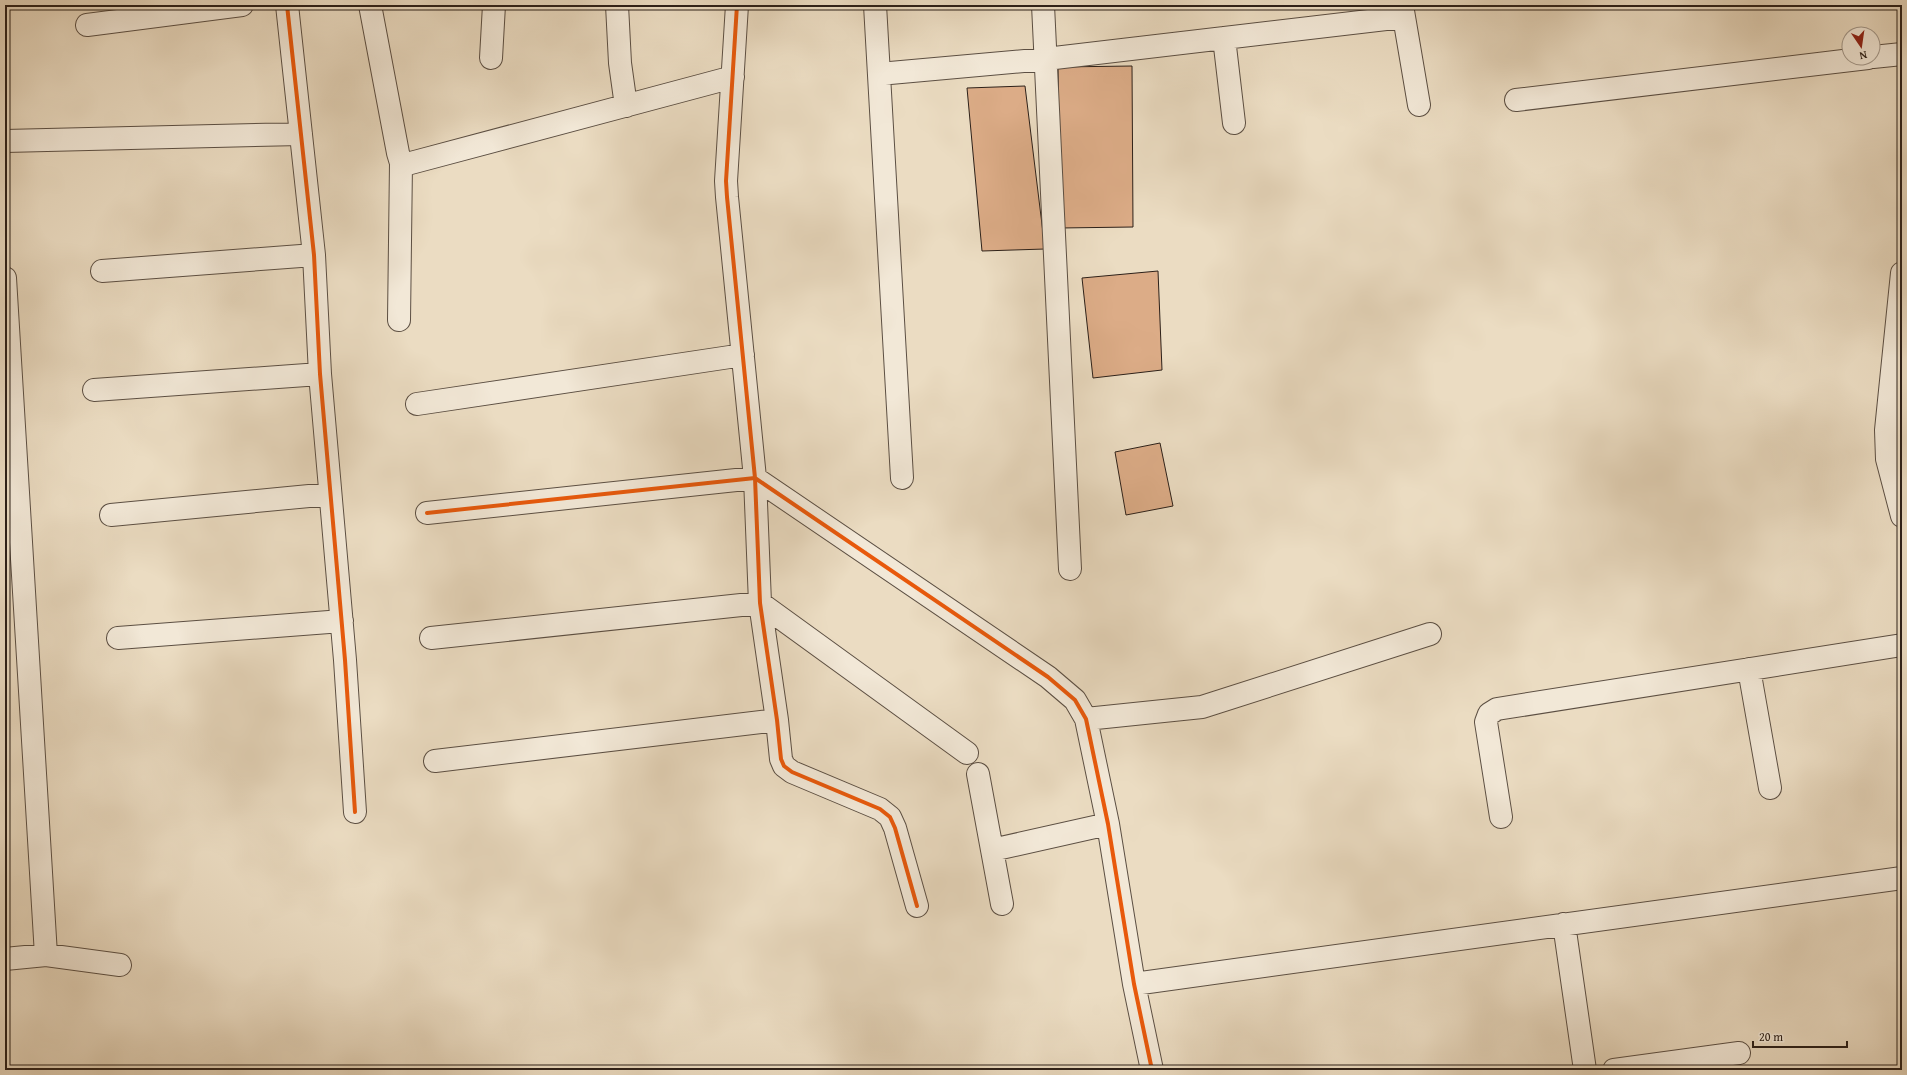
<svg xmlns="http://www.w3.org/2000/svg" width="1907" height="1075" font-family="'Gentium Book Plus',serif">
  <style>
    .building { fill: #dcac87; stroke: #2c2019 }
    .lines { fill: none; stroke-linecap: round; stroke-linejoin: round }
    .street-casing { stroke: #5c4f43; stroke-width: 24 }
    .street { stroke: #f2e8d7; stroke-width: 22 }
    .cycleway-casing { stroke: #f2e8d7; stroke-width: 6 }
    .cycleway { stroke: #e8590c; stroke-width: 4 }
  </style>
  <rect width="100%" height="100%" fill="#ebdcc2"/>
  <filter id="stains"><feTurbulence type="fractalNoise" baseFrequency=".005" numOctaves="4"/><feColorMatrix values="0 0 0 0 .2 0 0 0 0 .09 0 0 0 0 .02 0 0 0 .5 -.17"/></filter>
  <radialGradient id="worn" r=".72"><stop offset=".6" stop-color="#630" stop-opacity="0"/><stop offset="1" stop-color="#630" stop-opacity=".3"/></radialGradient>
  <!-- building -->
  <path class="building" d="M1132 66 1133 227 1060 228 1058 67Z
    M1025 86 1045 249 982 251 967 88Z
    M1158 271 1162 370 1093 378 1082 278Z
    M1160 443 1173 506 1126 515 1115 452Z"/>
  <g class="lines">
    <!-- street casing -->
    <g class="street-casing">
      <path id="street" d="M287 5 314 255 320 374 345 660 355 812
        M370 5 398 153 401 163 407 164 733 77
        M617 5 620 63 626 106
        M737 5 726 181 727 197 755 478 760 603 777 720 781 759 784 766 792 772 880 809 890 817 895 828 917 906
        M875 5 902 478
        M1043 5 1070 569
        M1402 5 1419 105
        M87 25 242 5
        M1224 38 1234 123
        M1873 57 1902 54
        M491 58 494 5
        M879 74 1046 59 1403 17
        M1516 100 1868 58
        M5 141 301 134
        M102 271 314 255
        M1902 273 1886 430 1887 459 1902 516
        M5 278 46 955
        M399 320 401 163
        M94 390 320 374
        M417 404 743 355
        M427 513 755 478 1048 677 1075 700 1086 719 1108 824 1134 984 1152 1070
        M111 515 330 494
        M118 638 342 621
        M431 638 760 603 967 753
        M1749 669 1770 788
        M1086 719 1202 707 1430 634
        M435 761 777 720
        M978 774 1002 904
        M1501 817 1486 722 1489 714 1497 709 1902 645
        M992 850 1108 824
        M1564 924 1585 1070
        M5 959 46 955 120 965
        M1134 984 1902 878
        M1614 1070 1739 1053"/>
    </g>
    <!-- street -->
    <use href="#street" class="street"/>
    <!-- cycleway casing -->
    <g class="cycleway-casing">
      <path id="cycleway" d="M287 5 314 255 320 374 345 660 355 812
        M737 5 726 181 727 197 755 478 760 603 777 720 781 759 784 766 792 772 880 809 890 817 895 828 917 906
        M427 513 755 478 1048 677 1075 700 1086 719 1108 824 1134 984 1152 1070"/>
    </g>
    <!-- cycleway -->
    <use href="#cycleway" class="cycleway"/>
  </g>
  <!-- margin -->
  <rect width="1907" height="1075" fill="none" stroke="#ebdcc2" stroke-width="20"/>
  <rect x="6" y="6" width="1895" height="1063" fill="none" stroke="#2c2019" stroke-width="2"/>
  <rect x="10" y="10" width="1887" height="1055" fill="none" stroke="#2c2019"/>
  <!-- north arrow -->
  <g transform="translate(1861 46) rotate(167)"><circle r="19" fill="#f2e8d7" stroke="#a3988b"/>
  <path d="M0-3L7 15L0 10L-7 15Z" fill="#8f2418"/>
  <text y="-6" font-size="11" font-weight="bold" text-anchor="middle" fill="#2c2019">N</text>
  </g>
  <!-- scale -->
  <path d="M1753 1041v6h94v-6" fill="none" stroke="#2c2019" stroke-width="2"/>
  <text x="1759" y="1041" font-size="12" fill="#2c2019" stroke="#f2e8d7" stroke-width="3" paint-order="stroke">20 m</text>
  <rect width="100%" height="100%" filter="url(#stains)"/>
  <rect width="100%" height="100%" fill="url(#worn)"/>
</svg>
